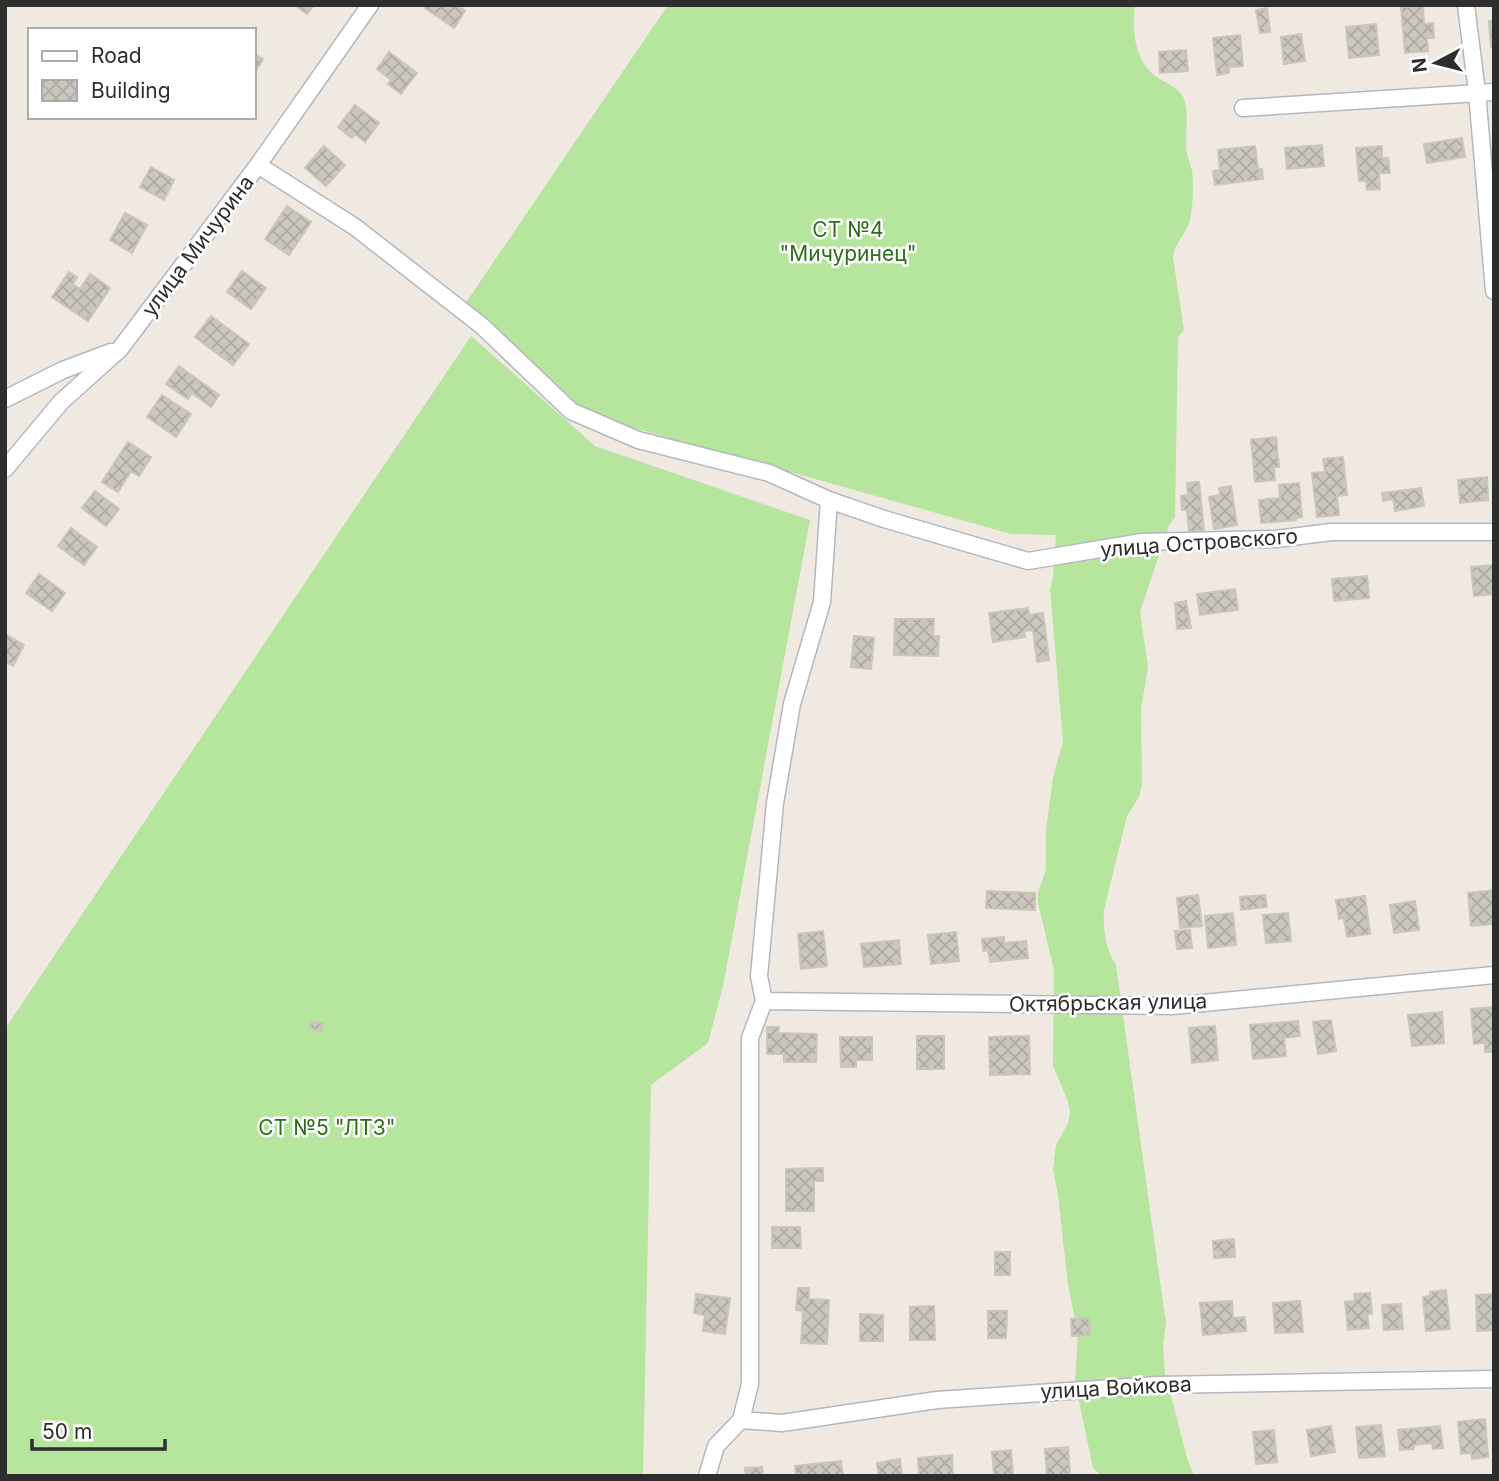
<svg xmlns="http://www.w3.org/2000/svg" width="1499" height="1481" font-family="Inter,sans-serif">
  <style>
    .grass { fill: #b6e59e }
    .building { fill: url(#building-cross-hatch); stroke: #cbc5ba; stroke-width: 2 }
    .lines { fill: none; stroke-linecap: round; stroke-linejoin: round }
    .street-casing { stroke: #b4b7c1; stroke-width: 19 }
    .street { stroke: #fff; stroke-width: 16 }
    .labels { text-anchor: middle; stroke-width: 5; stroke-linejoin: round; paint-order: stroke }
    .park-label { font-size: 21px; fill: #2c6e1b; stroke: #fff }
    .street-label { font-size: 21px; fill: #2e2e2e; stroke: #fff }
  </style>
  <defs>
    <pattern id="building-cross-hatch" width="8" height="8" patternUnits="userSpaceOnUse" patternTransform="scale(1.75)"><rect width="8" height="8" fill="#cbc7bf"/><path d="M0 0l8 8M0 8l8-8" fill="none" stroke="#afaba4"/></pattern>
  </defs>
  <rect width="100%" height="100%" fill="#efe9e1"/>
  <!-- grass -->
  <path class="grass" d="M668 5H1135C1132 31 1134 62 1158 78 1166 83 1178 87 1183 97 1190 111 1185 130 1186 145 1186 154 1190 162 1192 171 1194 185 1193 205 1190 219 1187 234 1175 242 1173 257L1184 330 1178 337 1175 517 1169 525 1140 612 1148 667 1141 709 1142 784 1139 797 1127 816 1104 910C1103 930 1105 948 1116 965L1164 1310 1166 1321 1163 1345 1165 1373 1187 1458 1194 1476H1102L1093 1468 1075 1382 1078 1334 1068 1285 1058 1195 1053 1169 1056 1145 1068 1124 1070 1113 1068 1101 1053 1066 1054 970 1038 903V892L1046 870V830L1053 778 1063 741 1050 589 1053 578 1056 535 1011 534 584 414 463 307Z
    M471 336 595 446 810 520 723 986 708 1043 651 1085 643 1476H5V1029Z"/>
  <!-- building -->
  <path class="building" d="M295 5H314L307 14Z
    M427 5H457L465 11 454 28 425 8Z
    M1423 6 1424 24 1433 23 1434 38H1427L1428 51 1405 53 1401 7Z
    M1267 8 1270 32 1260 33 1256 10Z
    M1489 21H1494V47H1491Z
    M1376 24 1379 55 1349 58 1346 27Z
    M1301 34 1305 61 1284 64 1281 37Z
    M1240 35 1243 66 1229 67V73L1217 75 1213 38Z
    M1186 50 1188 71 1160 73 1159 52Z
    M389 52 417 73 401 94 388 84 391 80 377 69Z
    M254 54 263 59 254 74Z
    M355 105 379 123 365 142 355 134 352 138 338 127Z
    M1462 138 1465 157 1427 163 1424 144Z
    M1322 145 1324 166 1287 169 1285 148Z
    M324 146 345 165 326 186 305 168Z
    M1255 146 1258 169H1262L1263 179 1215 185 1213 171 1220 170 1218 150Z
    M1382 146V158H1388L1390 173H1379L1380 189 1367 190 1366 181H1359L1356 148Z
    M151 167 174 180 164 200 140 187Z
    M287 206 311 222 289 255 265 239Z
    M125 213 147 225 132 253 110 240Z
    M242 271 266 288 251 309 227 292Z
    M69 272 77 277 73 284 80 289 90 274 110 288 88 321 52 297Z
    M211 316 249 344 233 365 195 337Z
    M179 366 219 395 211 407 192 393 188 399 166 384Z
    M162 395 191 414 176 437 147 417Z
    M1276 437 1279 467H1274L1275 480 1255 482 1251 440Z
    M128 442 151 457 139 476 131 471 118 492 102 482Z
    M1343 457 1347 495 1337 496 1339 515 1317 517 1312 473 1325 472 1323 459Z
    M1487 477 1488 500 1460 503 1458 480Z
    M1199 482 1204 530 1189 532 1187 510H1182L1181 496 1188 495 1187 483Z
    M1299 483 1302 517 1296 518V520L1261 523 1259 500 1280 498 1279 485Z
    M1231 486 1237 525 1214 529 1209 497 1220 495 1219 488Z
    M1421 488 1424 506 1395 511 1393 499 1383 501 1382 493Z
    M95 491 119 509 106 526 82 508Z
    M71 528 97 547 84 565 58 546Z
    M1494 565V594L1474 596 1471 567Z
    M39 574 65 593 52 611 26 593Z
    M1367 576 1369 598 1334 601 1332 579Z
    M1235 589 1238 610 1200 615 1197 594Z
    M1186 601 1191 628 1177 629 1175 603Z
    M1028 608 1029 615 1043 613 1049 660 1037 662 1033 630 1024 631 1025 637 993 642 989 613Z
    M895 619H934L933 636H939L938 656 894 655Z
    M5 634 24 645 13 666 5 661Z
    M854 636 874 638 871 669 851 667Z
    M1494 890V924L1471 926 1468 893Z
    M987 891 1035 893V910L986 908Z
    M1198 895 1202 926 1180 928 1177 898Z
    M1265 895 1267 907 1241 910 1240 897Z
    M1365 896 1370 934 1347 937 1344 918 1339 919 1336 900Z
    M1415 901 1419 930 1394 933 1390 905Z
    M1233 913 1236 945 1208 948 1205 916Z
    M1288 913 1291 941 1266 943 1263 915Z
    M1190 930 1192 948 1177 949 1175 931Z
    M823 931 827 966 801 969 798 934Z
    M956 932 959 961 931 964 928 935Z
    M1004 937V943L1026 941 1028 958 990 962 988 950 983 951 982 939Z
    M899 940 901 964 864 967 861 944Z
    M1494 1007V1052H1485V1043L1474 1044 1471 1009Z
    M1442 1012 1444 1043 1412 1046 1408 1015Z
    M1331 1020 1336 1051 1318 1054 1313 1022Z
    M1298 1021 1300 1036 1284 1038 1286 1056 1253 1059 1250 1025Z
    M311 1022 323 1023 322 1031 310 1029Z
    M1215 1026 1218 1060 1192 1063 1189 1028Z
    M767 1027H779L778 1033 817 1034 816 1062H784V1054H767Z
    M917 1036H944V1069H917Z
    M1029 1036 1030 1074 990 1075 989 1037Z
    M840 1037H872V1060H856V1067H841Z
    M823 1168V1181H814V1211H786V1169Z
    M772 1227H800L801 1248H772Z
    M1234 1239 1235 1257 1214 1258 1213 1241Z
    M995 1252H1010V1275H995Z
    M798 1288H809V1299L829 1300 827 1344 801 1343 803 1311 796 1310Z
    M1446 1290 1450 1329 1426 1331 1423 1297 1430 1296V1292Z
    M1370 1293 1372 1314H1367L1369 1328 1348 1330 1345 1302 1355 1301 1354 1294Z
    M696 1294 730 1298 725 1334 703 1331 705 1315 694 1313Z
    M1494 1294V1330L1477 1331 1476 1295Z
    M1232 1301 1233 1318 1245 1317 1246 1331 1203 1335 1200 1303Z
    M1300 1301 1303 1332 1275 1333 1273 1303Z
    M1401 1304 1403 1329 1384 1330 1382 1305Z
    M934 1306 935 1340H910V1307Z
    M988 1311H1007L1006 1338H988Z
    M860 1314 883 1315V1341H860Z
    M1089 1318 1090 1335 1072 1336 1071 1319Z
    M1485 1419 1488 1457 1472 1459 1471 1453 1461 1454 1458 1422Z
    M1381 1425 1385 1456 1359 1458 1356 1427Z
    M1331 1426 1335 1452 1311 1456 1307 1430Z
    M1440 1426 1443 1448 1433 1449 1432 1443 1414 1445V1449L1400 1450 1398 1430Z
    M1274 1430 1277 1462 1256 1464 1253 1432Z
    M1068 1447 1070 1474 1047 1476 1045 1449Z
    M1011 1450 1013 1476H994L992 1452Z
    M952 1455 953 1476H919L918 1458Z
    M900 1459 902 1476H879L877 1463Z
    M841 1461 843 1476H796L795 1466Z
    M762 1467 763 1476H746L745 1468Z"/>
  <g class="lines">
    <!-- street casing -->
    <g class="street-casing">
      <path id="street" d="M1466 5 1477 92 1494 291
        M1243 108 1494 92
        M258 165 355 227 482 326 571 411 638 440 769 473 829 500 884 519 1028 561 1142 542 1276 539 1331 532H1494
        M5 399 63 370 111 352
        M5 469 61 402 120 349 258 165 370 5
        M764 1001 1172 1006 1494 975
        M741 1420 782 1423 937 1400 1158 1385 1494 1379
        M707 1476 716 1446 741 1420 750 1384V1038L764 1001 759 976 775 803 792 704 822 602 829 500"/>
    </g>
    <!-- street -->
    <use href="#street" class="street"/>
  </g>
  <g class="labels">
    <!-- park labels -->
    <g class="park-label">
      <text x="848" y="237">СТ №4<tspan x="848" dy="24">"Мичуринец"</tspan></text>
      <text x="327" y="1135">СТ №5 "ЛТЗ"</text>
    </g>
    <!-- street labels -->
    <g class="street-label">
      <text transform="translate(198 246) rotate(-53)" y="7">улица Мичурина</text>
      <text transform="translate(1199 543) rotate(-4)" y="7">улица Островского</text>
      <text transform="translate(1108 1003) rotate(-1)" y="7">Октябрьская улица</text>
      <text transform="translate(1116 1388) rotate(-3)" y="7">улица Войкова</text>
    </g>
  </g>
  <!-- border -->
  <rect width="1499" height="1481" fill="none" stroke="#2e2e2e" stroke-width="14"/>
  <!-- legend -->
  <rect x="28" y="28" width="228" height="91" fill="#ffffff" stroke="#ababab" stroke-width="2"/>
  <rect x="42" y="51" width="35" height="10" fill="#ffffff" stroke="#ababab" stroke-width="2"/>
  <text x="91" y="63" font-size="21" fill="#2e2e2e">Road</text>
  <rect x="42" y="80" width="35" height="21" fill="url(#building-cross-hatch)" stroke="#ababab" stroke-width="2"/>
  <text x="91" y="98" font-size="21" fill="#2e2e2e">Building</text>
  <!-- north arrow -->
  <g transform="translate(1436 63) rotate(263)" stroke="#ffffff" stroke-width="5" paint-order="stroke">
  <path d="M0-5L12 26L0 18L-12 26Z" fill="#2e2e2e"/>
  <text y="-10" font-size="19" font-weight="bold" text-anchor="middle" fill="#2e2e2e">N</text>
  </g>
  <!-- scale -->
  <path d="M32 1439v10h133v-10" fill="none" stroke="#2e2e2e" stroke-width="3.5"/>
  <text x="42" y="1439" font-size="21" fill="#2e2e2e" stroke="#ffffff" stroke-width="5" paint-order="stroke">50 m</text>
</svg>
